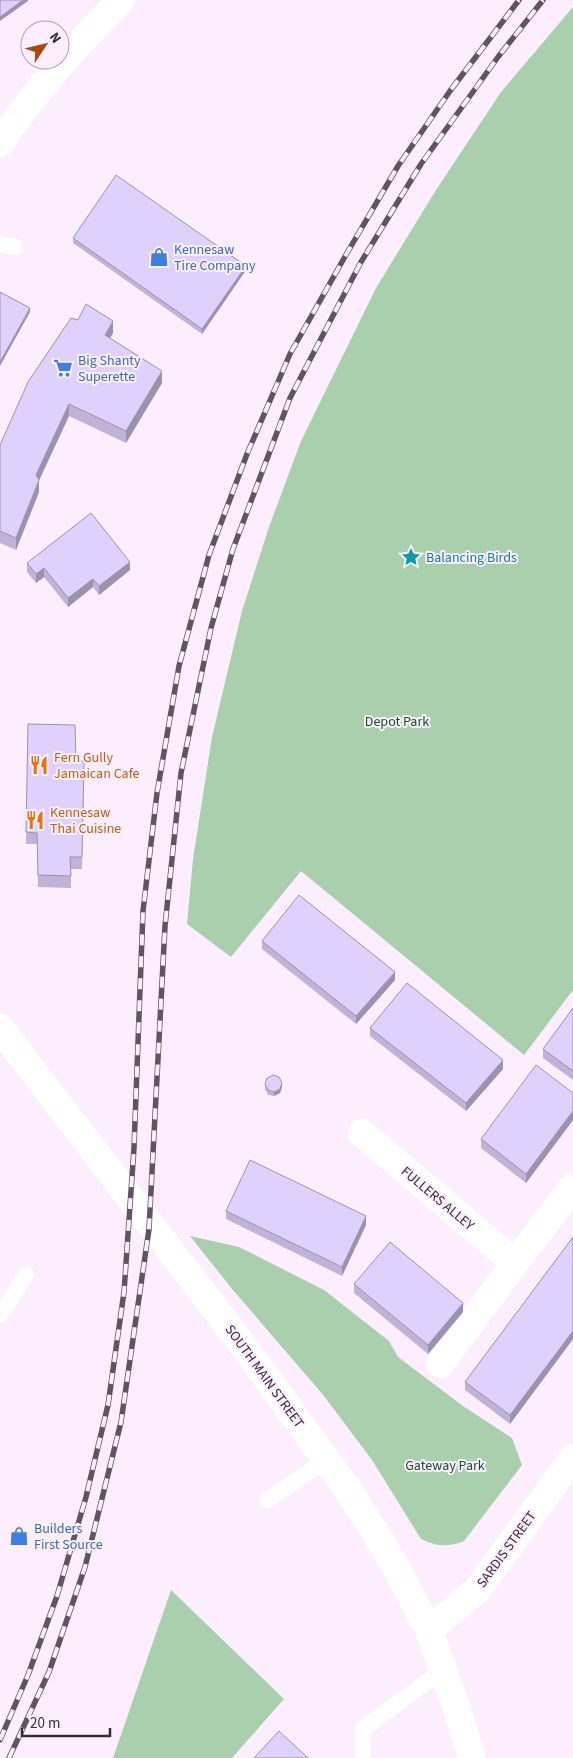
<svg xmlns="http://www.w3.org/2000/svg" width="573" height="1758" font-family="'Source Sans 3',sans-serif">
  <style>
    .green { fill: #a9cfac }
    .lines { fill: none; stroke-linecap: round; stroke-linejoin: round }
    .service { stroke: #fff; stroke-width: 16 }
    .minor { stroke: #fff; stroke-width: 28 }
    .secondary { stroke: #fff; stroke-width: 28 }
    .rail-casing { stroke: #5f5460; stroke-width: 5.5 }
    .rail { stroke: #fdeeff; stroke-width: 4; stroke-dasharray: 11; stroke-linecap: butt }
    .wall { fill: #bfb4d8 }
    .shaded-wall { fill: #9b92b0 }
    .building { fill: #ded1fb; stroke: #9b92b0 }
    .labels { text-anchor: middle; stroke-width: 4; stroke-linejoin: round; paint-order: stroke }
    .shop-label { font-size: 14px; fill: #366cbe; stroke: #fdeeff; text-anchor: start }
    .culture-label { font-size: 14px; fill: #0d838f; stroke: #fdeeff; text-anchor: start }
    .park-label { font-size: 14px; fill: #135522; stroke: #fdeeff }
    .food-label { font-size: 14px; fill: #c56008; stroke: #fdeeff; text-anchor: start }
    .street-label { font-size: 14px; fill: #362c37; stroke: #fdeeff }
  </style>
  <rect width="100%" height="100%" fill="#fdeeff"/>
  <!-- green -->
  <path class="green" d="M573 7V990L524 1055 301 871 231 957 187 924 193 859 212 737 242 611 269 527 301 441 376 288 436 190 501 92Z
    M190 1236 239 1247 324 1290 389 1341 398 1357 463 1406 512 1438 522 1465 464 1541C448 1548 436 1546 421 1539L372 1460 324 1396 233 1290Z
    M171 1590 284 1699 232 1758H113Z"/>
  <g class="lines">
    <!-- service -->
    <path class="service" d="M0 244 15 247
      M0 1315 26 1275
      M267 1500 327 1460
      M363 1758V1729L443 1670"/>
    <!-- minor -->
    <path class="minor" d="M362 1133 515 1263
      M440 1364 515 1263 573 1187
      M429 1630 477 1590 573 1458"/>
    <!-- secondary -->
    <path class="secondary" d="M0 143C34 91 77 44 121 0
      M0 1028 245 1348 348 1490 388 1553 429 1630 458 1712 472 1758"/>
    <!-- rail casing -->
    <g class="rail-casing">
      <path id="rail" d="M0 1740 28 1675 57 1596 86 1497 108 1405 124 1292 134 1148 143 911 157 793 179 666 209 555 247 454 290 354 347 253 398 166 450 91 519 0
        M9 1758 49 1672 85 1567 121 1422 149 1229 165 926 181 773 211 628 233 549 290 398 361 262 421 164 498 57 543 0"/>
    </g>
    <!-- rail -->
    <use href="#rail" class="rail"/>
  </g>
  <!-- wall -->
  <path class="wall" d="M73 238 246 270 202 334 73 243Z
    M113 333 110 338 162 383 126 443 69 416 39 480V492L16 550 0 543V445Z
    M27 563 130 570 99 595 93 587 68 607 44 577 36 583 27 572Z
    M28 724 76 761 84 772 82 869H71V888L38 887 37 844H26Z
    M262 941 395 980 356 1024 262 949Z
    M573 1008V1080L543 1058V1049Z
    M370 1028 503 1069 466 1111 370 1036Z
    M265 1084 282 1087 280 1093 274 1096 268 1095 265 1089Z
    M573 1093V1120L526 1183 481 1148V1139Z
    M226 1211 366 1225 342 1276 226 1219Z
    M573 1237V1339L510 1424 465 1390V1382Z
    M354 1284 463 1312 428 1354 354 1293Z"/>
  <!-- shaded-wall -->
  <path class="shaded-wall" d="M23 0H28V1L0 21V17Z
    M246 266V270L202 334V329Z
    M30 308V312L0 366V362Z
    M113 321V333L105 347V335Z
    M162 371V383L126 443V431Z
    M69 404V416L36 487V475Z
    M39 480V492L16 550V538Z
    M130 562V570L99 595V586Z
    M44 568V577L36 583V574Z
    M93 579V587L68 607V598Z
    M395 972V980L356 1024V1016Z
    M503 1060V1069L466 1111V1103Z
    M282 1083V1087L280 1093 274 1096V1092Z
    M573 1111V1120L526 1183V1174Z
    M366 1216V1225L342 1276V1267Z
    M463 1303V1312L428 1354V1345Z
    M573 1331V1339L510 1424V1415Z"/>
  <!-- building -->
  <path class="building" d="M0 0H23L0 17Z
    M116 175 246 266 202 329 73 238Z
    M0 292 30 308 0 362Z
    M86 304 113 321 105 335 162 371 126 431 69 404 36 475 39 480 16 538 0 531V445L28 382 71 318 78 320Z
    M91 513 130 562 99 586 93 579 68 598 44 568 36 574 27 563Z
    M28 724 75 725 76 761H84L82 857H70L71 876 38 875 37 833 26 832Z
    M299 895 395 972 356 1016 262 941Z
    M407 983 503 1060 466 1103 370 1028Z
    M573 1008V1071L543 1049Z
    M536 1065 573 1093V1111L526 1174 481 1139Z
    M273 1075 279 1077 282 1083 280 1089 274 1092 268 1090 265 1084 267 1078Z
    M250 1160 366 1216 342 1267 226 1211Z
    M573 1237V1331L510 1415 465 1382Z
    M390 1242 463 1303 428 1345 354 1284Z
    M279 1731 308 1758H254Z"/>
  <!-- icons -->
  <defs>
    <g id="shop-bare" transform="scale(1.5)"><path d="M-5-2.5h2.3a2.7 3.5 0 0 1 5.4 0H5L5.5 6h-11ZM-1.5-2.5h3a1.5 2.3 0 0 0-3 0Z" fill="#3f7fe0" stroke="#fdeeff" stroke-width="2.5" paint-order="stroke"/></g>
    <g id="supermarket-bare" transform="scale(1.5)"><path d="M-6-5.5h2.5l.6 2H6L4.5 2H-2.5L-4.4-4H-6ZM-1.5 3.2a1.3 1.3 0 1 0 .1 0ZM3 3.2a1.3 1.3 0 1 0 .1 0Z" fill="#3f7fe0" stroke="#fdeeff" stroke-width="2.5" paint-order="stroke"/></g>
    <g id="sight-bare" transform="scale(1.5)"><path d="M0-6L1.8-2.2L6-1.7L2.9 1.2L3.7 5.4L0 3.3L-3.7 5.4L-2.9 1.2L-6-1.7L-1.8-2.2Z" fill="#0f9aa8" stroke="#fdeeff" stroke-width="2.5" paint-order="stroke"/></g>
    <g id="restaurant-bare" transform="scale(1.5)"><path d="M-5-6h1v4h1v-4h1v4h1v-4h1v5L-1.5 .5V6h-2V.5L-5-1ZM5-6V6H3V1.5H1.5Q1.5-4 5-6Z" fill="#e8710a" stroke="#fdeeff" stroke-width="2.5" paint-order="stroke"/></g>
  </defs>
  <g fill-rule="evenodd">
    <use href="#shop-bare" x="159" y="257"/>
    <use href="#supermarket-bare" x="63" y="368"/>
    <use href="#sight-bare" x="411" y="557"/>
    <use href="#restaurant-bare" x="39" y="765"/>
    <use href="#restaurant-bare" x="35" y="820"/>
    <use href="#shop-bare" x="19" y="1536"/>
  </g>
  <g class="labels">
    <!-- shop labels -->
    <g class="shop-label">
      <text x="174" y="254">Kennesaw<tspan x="174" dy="16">Tire Company</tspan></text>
      <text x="78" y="365">Big Shanty<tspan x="78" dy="16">Superette</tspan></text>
      <text x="34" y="1533">Builders<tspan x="34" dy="16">First Source</tspan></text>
    </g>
    <!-- culture labels -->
    <g class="culture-label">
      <text x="426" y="562">Balancing Birds</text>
    </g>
    <!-- park labels -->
    <g class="park-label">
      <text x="397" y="726">Depot Park</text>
      <text x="445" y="1470">Gateway Park</text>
    </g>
    <!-- food labels -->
    <g class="food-label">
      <text x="54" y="762">Fern Gully<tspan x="54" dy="16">Jamaican Cafe</tspan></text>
      <text x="50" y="817">Kennesaw<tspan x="50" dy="16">Thai Cuisine</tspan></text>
    </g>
    <!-- street labels -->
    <g class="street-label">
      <text transform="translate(438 1198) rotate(40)" y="5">FULLERS ALLEY</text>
      <text transform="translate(265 1376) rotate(54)" y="5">SOUTH MAIN STREET</text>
      <text transform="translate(506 1549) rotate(-54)" y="5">SARDIS STREET</text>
    </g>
  </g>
  <!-- north arrow -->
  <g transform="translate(45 45) rotate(55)"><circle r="24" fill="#fdeeff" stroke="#ada0af"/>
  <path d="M0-4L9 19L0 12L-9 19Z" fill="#aa4905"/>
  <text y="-8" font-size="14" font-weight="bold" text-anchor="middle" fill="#362c37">N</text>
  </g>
  <!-- scale -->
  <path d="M22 1728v8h88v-8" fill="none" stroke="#362c37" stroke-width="2.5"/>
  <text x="30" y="1728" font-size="15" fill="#362c37" stroke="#fdeeff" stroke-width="4" paint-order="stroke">20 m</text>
</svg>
